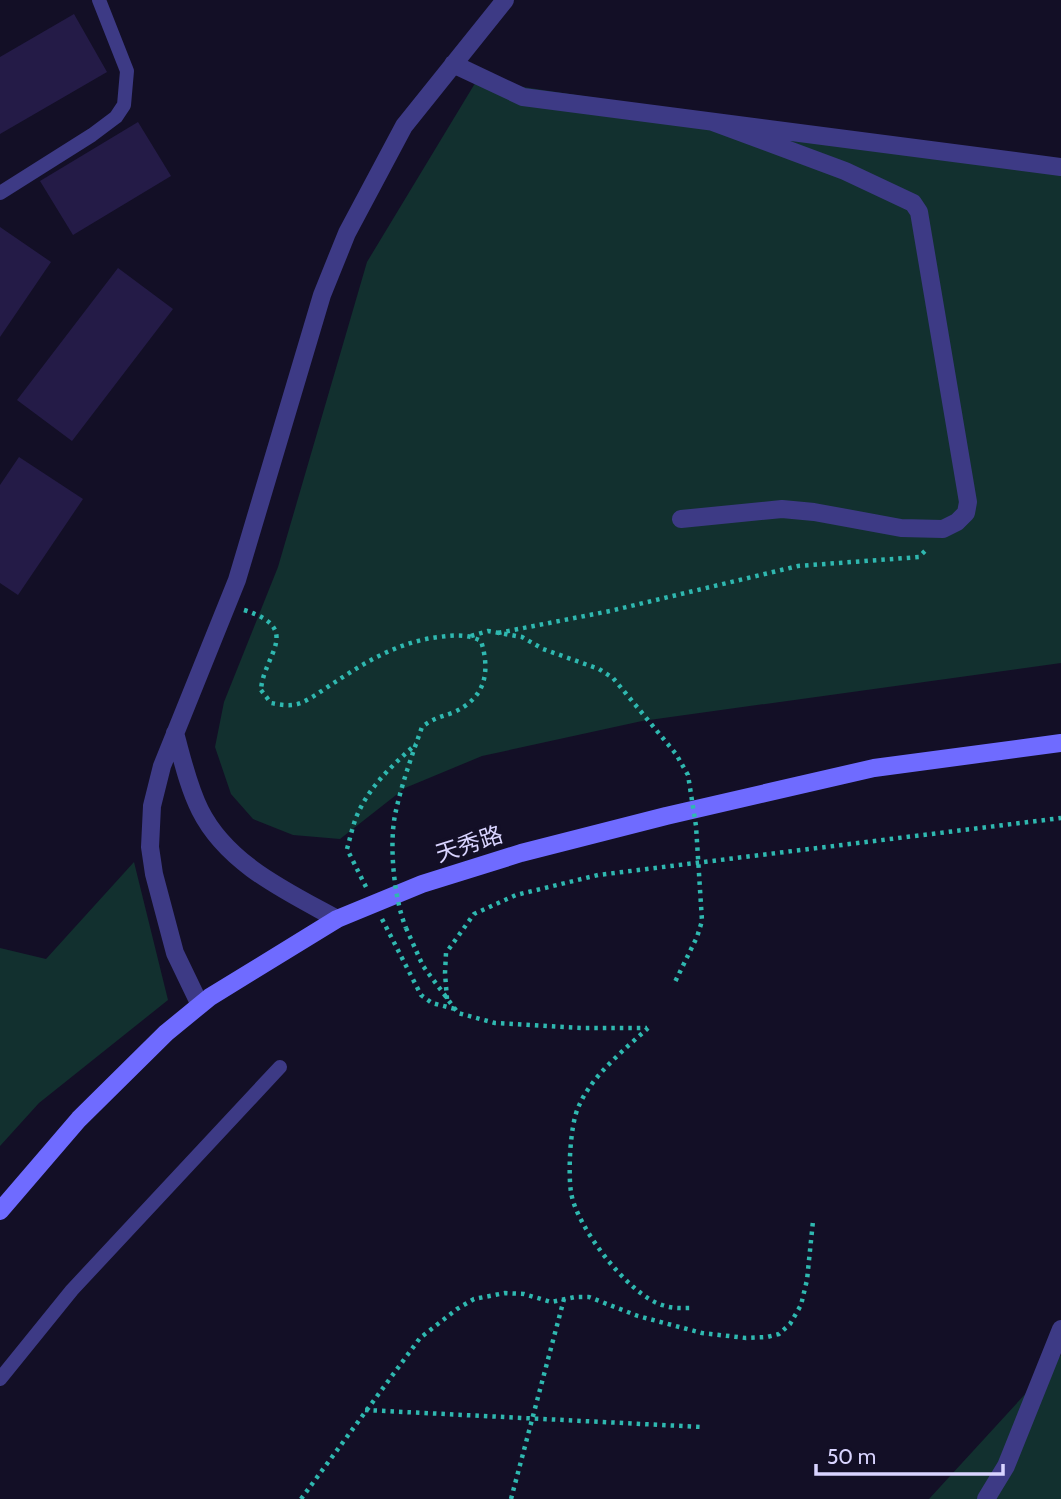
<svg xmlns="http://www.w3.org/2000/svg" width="1061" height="1499" font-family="Cabin,'Noto Sans SC',sans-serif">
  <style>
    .green { fill: #12302f }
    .building { fill: #241b47 }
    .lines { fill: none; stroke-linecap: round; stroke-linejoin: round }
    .path { stroke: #2fb8b0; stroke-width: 4.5; stroke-dasharray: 3.5 5; stroke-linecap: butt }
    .service { stroke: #3d3a85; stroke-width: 14 }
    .minor { stroke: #3d3a85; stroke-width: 18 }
    .secondary { stroke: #6f6bff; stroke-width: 18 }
    .path-bridge { stroke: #2fb8b0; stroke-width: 4.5; stroke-dasharray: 3.5 5; stroke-linecap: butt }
    .labels { text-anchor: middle; stroke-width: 7; stroke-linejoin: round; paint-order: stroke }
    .street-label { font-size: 23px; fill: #d9d4ff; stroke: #130f26 }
  </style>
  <rect width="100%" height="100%" fill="#130f26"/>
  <!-- green -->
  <path class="green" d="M477 80 1061 168V663L642 721 482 756 405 788 340 839 293 835 253 819 231 794 215 747 224 702 278 567 367 262Z
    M134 862 168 1000 39 1103 0 1146V948L46 959Z
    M1061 1355V1499H929Z"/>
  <!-- building -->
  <path class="building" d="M74 14 107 72 0 134V57Z
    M138 122 171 176 73 235 40 181Z
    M0 227 51 262 0 337Z
    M118 268 173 309 72 441 17 400Z
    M19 457 83 499 18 595 0 583V485Z"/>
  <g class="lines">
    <!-- path -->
    <path class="path" d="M244 610C304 629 263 655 261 690
      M498 633 610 611 798 566 919 557 927 549
      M366 887 347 849C351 835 354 819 361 807 374 782 395 763 416 744
      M382 919 421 995 432 1003 455 1009
      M406 928 423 966 458 1013 495 1023 581 1028H647
      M447 999 445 973 446 953 474 914 516 895 598 875 1061 818
      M648 1028C624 1050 591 1076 578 1108 570 1126 568 1173 571 1192 576 1227 629 1295 662 1305 673 1309 683 1308 694 1308
      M365 1410 702 1427
      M301 1499 420 1338 457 1309 474 1299 505 1293 524 1294 551 1302 575 1297H589L638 1316 702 1333 746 1338 767 1337 779 1334 790 1324 801 1305 807 1280 813 1221
      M511 1499 564 1299"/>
    <!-- service -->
    <path class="service" d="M0 193 92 135 116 117 124 105 127 71 99 0
      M0 1379 72 1290 280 1067"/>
    <!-- minor -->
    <path class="minor" d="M453 64 523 97 1061 167
      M681 519 782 509 814 512 901 528 943 529 957 522 966 513 968 502 919 212 913 203 845 171 713 122
      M175 733C182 758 188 786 200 810 227 864 286 891 337 919
      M200 1005 175 953 154 874 150 847 152 806 162 766 237 580 322 295 347 233 404 126 505 0
      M986 1499 1006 1466 1061 1329"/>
    <!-- secondary -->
    <path class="secondary" d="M0 1211 79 1119 166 1033 210 997 337 919 422 884 521 853 666 816 874 768 1061 743"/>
    <!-- path-bridge -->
    <path class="path-bridge" d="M471 636 488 631 522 637 543 649 599 669 613 678 628 696 676 754 688 775 696 826 702 921 697 937 675 982
      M261 690 271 703C281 705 293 707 303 702 316 696 328 686 340 679 370 659 403 641 439 637 454 635 468 634 481 641 491 673 485 699 452 713 440 717 432 719 422 727 412 755 401 786 395 815 389 846 394 899 406 928"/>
  </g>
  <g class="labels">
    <!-- street labels -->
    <g class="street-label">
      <text transform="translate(469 844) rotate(-18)" y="8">天秀路</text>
    </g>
  </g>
  <!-- scale -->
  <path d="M816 1464v10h187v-10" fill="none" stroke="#d9d4ff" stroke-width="3.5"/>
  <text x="827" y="1464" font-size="21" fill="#d9d4ff" stroke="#130f26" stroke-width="5" paint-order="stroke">50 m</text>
</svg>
